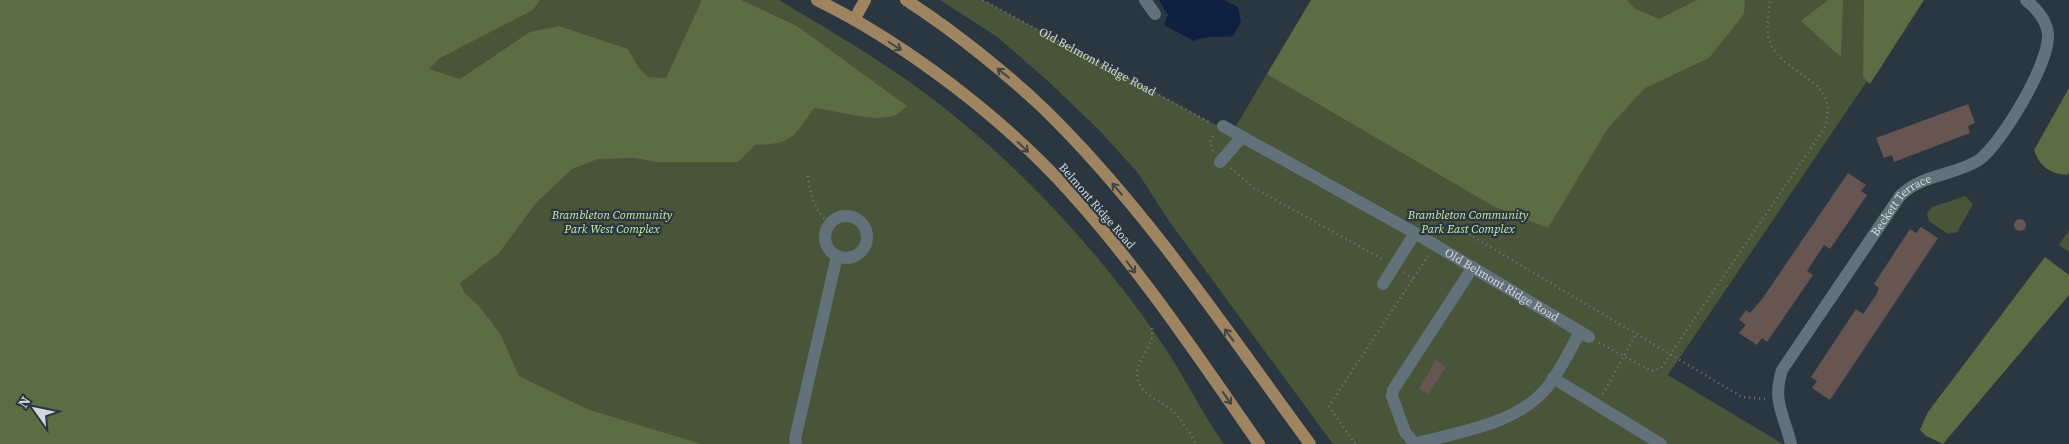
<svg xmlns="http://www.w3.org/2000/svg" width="2069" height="444" font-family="'Source Serif 4',serif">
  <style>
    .green { fill: #495539 }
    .forest { fill: #5c6c43 }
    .water { fill: #0e1f3f }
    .building { fill: #675552 }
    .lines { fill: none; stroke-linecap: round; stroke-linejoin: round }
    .path { stroke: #6f7982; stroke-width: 2.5; stroke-dasharray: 1 4; stroke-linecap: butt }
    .minor { stroke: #63717b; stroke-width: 12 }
    .major { stroke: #9f8461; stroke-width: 12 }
    .oneway { stroke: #414647 }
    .labels { text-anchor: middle; stroke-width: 4.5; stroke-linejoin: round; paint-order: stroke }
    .street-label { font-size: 12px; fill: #d0d8de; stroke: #2a3640 }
    .park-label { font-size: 12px; font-style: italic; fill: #cce9a4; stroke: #2a3640 }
  </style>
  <rect width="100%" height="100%" fill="#2a3640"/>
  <!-- green -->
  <path class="green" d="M0 0H779C821 25 863 50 904 78 1003 147 1096 245 1163 345 1185 377 1201 412 1224 444H0Z
    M940 0H983L1212 123 1233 131 1311 0H1922L1668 375 1783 444H1333L1169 221 1138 173 1100 131 1049 82 996 36Z
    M1965 196 1973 204 1957 232 1948 234 1929 221 1927 213 1932 207Z
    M2069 230V252L2059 245Z"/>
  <!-- forest -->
  <path class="forest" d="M0 0H540L533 10 440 58 429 69 460 79 530 32 559 26 628 49 638 67 648 77 666 78 702 0H741L797 26 907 106C903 109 899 114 894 116 868 122 840 111 814 108 793 138 793 144 755 145L738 162H657L635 158 598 159 572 169 536 203 499 253 460 283 464 292 479 306 501 335 519 376 587 409 701 444H0Z
    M1311 0H1627L1634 8 1659 19 1697 0H1745L1744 14 1709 58 1645 88 1608 128 1548 228 1493 206 1267 74Z
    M1828 0H1843L1841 57 1801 21Z
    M1864 0H1924L1870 84 1863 77Z
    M2069 88V172L2067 175C2049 173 2040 167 2034 150Z
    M2045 257 2069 275V295L1943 444 1926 436 1920 430 1928 412Z"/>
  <!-- water -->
  <path class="water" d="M1159 0H1224L1238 7 1241 22 1233 36C1221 38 1205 35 1194 41L1164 25 1168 15Z"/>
  <!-- building -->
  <path class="building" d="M1968 104 1975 123 1968 126 1970 133 1894 162 1892 155 1884 158 1876 138Z
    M1848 173 1866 185 1861 191 1867 195 1830 249 1824 245 1807 271 1813 275 1767 342 1762 338 1757 345 1739 333 1746 325 1739 320 1746 310 1750 313 1762 299Z
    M2014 225a6 6 0 1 1 12 0a6 6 0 1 1-12 0Z
    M1921 227 1938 238 1830 400 1812 388 1817 381 1811 377 1856 309 1863 314 1876 295 1879 288 1874 284 1910 229 1916 233Z
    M1436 360 1446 367 1428 394 1419 389Z"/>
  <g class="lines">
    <!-- path -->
    <g class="path">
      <path id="s1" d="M983 0 1211 123"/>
      <path d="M1213 151 1210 142 1214 133"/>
      <path d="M1231 168 1254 188 1384 260"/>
      <path d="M808 176C810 196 815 209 829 224"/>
      <path d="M1441 232 1449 229H1460L1742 397 1766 399"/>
      <path d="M1404 273 1413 279"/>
      <path d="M1152 328C1155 345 1137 358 1137 375 1138 394 1162 401 1174 412 1182 421 1190 433 1196 444"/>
      <path d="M1599 343 1652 371 1661 368 1824 129C1843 77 1785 79 1770 42 1765 29 1769 14 1770 0"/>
      <path d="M1603 394 1636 334"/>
      <path d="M1355 444 1329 406 1428 256"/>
    </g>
    <!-- minor -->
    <g class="minor">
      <path d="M1145 0 1155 14"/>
      <path id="s2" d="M1223 126 1415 233 1589 337"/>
      <path d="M1220 162 1242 137"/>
      <circle cx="846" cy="237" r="21"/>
      <path d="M1383 284 1415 233"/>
      <path d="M1553 378 1661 444"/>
      <path d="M796 444 795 439 837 256"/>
      <path d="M1414 444C1458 432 1520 424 1549 385 1561 369 1570 350 1580 332"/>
      <path d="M1415 444 1405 432 1392 396 1393 390 1473 267"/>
      <path id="s3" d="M1791 444C1784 414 1772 402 1782 370L1900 196C1921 174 1954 176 1979 160 2002 143 2049 64 2048 35 2047 20 2037 9 2026 0"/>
    </g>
    <!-- major -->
    <path class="major" d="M817 0C905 43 1003 118 1069 191 1140 269 1199 358 1259 444
      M906 0C951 29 1004 71 1043 108 1145 207 1226 330 1310 444
      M854 20 865 0"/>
  </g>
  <!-- one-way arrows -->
  <defs><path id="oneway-shaft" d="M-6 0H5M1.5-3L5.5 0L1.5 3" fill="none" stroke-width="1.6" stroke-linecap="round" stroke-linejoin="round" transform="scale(1.25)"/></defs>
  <g class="oneway">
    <use href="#oneway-shaft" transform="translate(895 46) rotate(32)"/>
    <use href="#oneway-shaft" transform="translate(1003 73) rotate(-142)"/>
    <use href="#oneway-shaft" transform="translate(1023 147) rotate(43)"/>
    <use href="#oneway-shaft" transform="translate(1117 189) rotate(-131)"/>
    <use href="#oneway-shaft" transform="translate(1131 267) rotate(53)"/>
    <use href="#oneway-shaft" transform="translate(1229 335) rotate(-127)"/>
    <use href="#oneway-shaft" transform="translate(1227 398) rotate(55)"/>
  </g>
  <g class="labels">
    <!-- street labels -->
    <g class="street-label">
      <text dy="4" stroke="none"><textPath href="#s1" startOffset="130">Old Belmont Ridge Road</textPath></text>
      <text transform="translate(1097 206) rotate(49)" y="4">Belmont Ridge Road</text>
      <text dy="4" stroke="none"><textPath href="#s3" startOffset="281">Beckett Terrace</textPath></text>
      <text dy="4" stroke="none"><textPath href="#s2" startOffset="321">Old Belmont Ridge Road</textPath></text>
    </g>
    <!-- park labels -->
    <g class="park-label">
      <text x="612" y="219">Brambleton Community<tspan x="612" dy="14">Park West Complex</tspan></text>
      <text x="1468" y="219">Brambleton Community<tspan x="1468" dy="14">Park East Complex</tspan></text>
    </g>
  </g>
  <!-- north arrow -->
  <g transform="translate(35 409) rotate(303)" stroke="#2a3640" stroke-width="4" paint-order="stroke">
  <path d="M0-4L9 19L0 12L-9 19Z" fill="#d0d8de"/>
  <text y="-8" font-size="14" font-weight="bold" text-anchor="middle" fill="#d0d8de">N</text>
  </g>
</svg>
